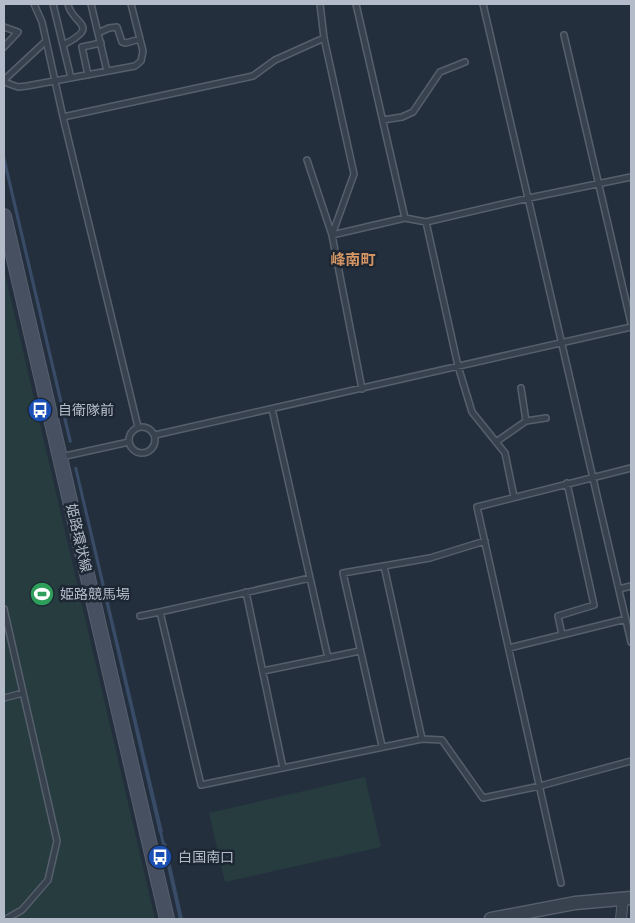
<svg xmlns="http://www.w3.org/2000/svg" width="635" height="923" font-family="Ubuntu,'Noto Sans JP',sans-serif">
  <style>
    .green { fill: #263c3f }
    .water { fill: #394c67 }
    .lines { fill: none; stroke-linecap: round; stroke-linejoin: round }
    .stream { stroke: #394c67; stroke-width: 3 }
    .service-casing { stroke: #565f6c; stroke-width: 8 }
    .minor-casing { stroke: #565f6c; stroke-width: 12 }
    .tertiary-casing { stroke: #565f6c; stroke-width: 15 }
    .secondary-casing { stroke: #565f6c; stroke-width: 16 }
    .service { stroke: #38414e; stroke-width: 5 }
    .minor { stroke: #38414e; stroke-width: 10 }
    .tertiary { stroke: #38414e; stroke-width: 12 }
    .secondary { stroke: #465061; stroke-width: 14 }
    .labels { text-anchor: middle; stroke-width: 5; stroke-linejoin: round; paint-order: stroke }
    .poi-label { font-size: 14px; fill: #b4bcc9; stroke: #1d2633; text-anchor: start }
    .street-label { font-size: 14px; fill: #b4bcc9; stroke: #1d2633 }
    .neighbourhood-label { font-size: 15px; font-weight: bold; fill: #d59563; stroke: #1d2633 }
  </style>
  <rect width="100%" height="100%" fill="#242f3e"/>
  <!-- green -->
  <path class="green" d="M4 269 155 919H4Z
    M365 777 381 847 225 882 209 813Z"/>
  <!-- water -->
  <path class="water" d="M4 152 72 442 69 443 4 166Z
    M74 467H77L163 832 159 833Z
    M166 843 183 919H179L162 844Z"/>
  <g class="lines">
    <!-- stream -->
    <path class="stream" d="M160 830 164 846"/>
    <!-- service casing -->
    <g class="service-casing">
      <path id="service" d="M34 4 42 22 63 117 138 427
        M53 4 71 78
        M91 4 107 71
        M320 4 324 38 354 174 332 235 362 389
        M356 4 405 218 426 222 458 366 472 412 505 453 514 497
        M483 4 631 642
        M4 27 18 32 4 47
        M98 33 109 28 117 27 122 42 126 43 140 39
        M564 35 631 323
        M63 45C103 25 71 24 68 4
        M88 75 82 47 101 43
        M4 80 46 41
        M4 82 18 87 27 86 135 66 141 61 143 51 131 4
        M63 117 253 76 275 60 324 38
        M383 120 402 117 413 112 440 72 465 62
        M307 160 332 235 405 218
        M426 222 529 198 631 177
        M521 388 526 421 546 418
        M272 409 328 658
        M129 440a13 13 0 1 1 26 0a13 13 0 1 1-26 0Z
        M155 435 631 327
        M496 442 526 421
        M61 457 129 442
        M384 566 422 739
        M619 589 631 586
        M246 592 283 768
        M4 609 57 841 48 880 22 910 6 919
        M160 612 310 578
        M140 616 160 612 201 785 422 739 442 740 483 798 540 786 631 761
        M562 635 558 616 594 605 567 483
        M509 648 626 619
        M263 671 360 651
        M4 698 23 693
        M382 746 343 573 430 558 485 541
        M561 883 477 507 631 468"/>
    </g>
    <!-- minor casing -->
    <g class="minor-casing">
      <path id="minor" d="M621 919 623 898"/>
    </g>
    <!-- tertiary casing -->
    <g class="tertiary-casing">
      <path id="tertiary" d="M491 919 575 903 631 898"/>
    </g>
    <!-- secondary casing -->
    <g class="secondary-casing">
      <path id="secondary" d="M4 216 167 919"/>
    </g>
    <!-- service -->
    <use href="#service" class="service"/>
    <!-- minor -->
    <use href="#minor" class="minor"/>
    <!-- tertiary -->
    <use href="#tertiary" class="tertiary"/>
    <!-- secondary -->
    <use href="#secondary" class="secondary"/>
  </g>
  <!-- icons -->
  <defs>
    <g id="bus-disc" transform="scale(1.25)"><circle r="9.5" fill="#1a4fb4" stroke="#1d2633"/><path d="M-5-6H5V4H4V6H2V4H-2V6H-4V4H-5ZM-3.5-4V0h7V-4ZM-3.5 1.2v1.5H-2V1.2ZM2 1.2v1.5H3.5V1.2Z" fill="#fff"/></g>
    <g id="stadium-disc" transform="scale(1.25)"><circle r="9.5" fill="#2e9e5b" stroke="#1d2633"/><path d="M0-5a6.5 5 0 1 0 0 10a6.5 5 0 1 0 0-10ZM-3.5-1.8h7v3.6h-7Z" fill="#fff"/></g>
  </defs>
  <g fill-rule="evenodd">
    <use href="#bus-disc" x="40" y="410"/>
    <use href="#stadium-disc" x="42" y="594"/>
    <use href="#bus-disc" x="160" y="857"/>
  </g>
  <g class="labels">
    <!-- poi labels -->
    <g class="poi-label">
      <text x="58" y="415">自衛隊前</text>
      <text x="60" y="599">姫路競馬場</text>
      <text x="178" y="862">白国南口</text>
    </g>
    <!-- street labels -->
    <g class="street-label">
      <text transform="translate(79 538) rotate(77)" y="5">姫路環状線</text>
    </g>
    <!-- neighbourhood labels -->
    <g class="neighbourhood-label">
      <text x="353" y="265">峰南町</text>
    </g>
  </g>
  <!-- border -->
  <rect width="635" height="923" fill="none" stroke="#b4bcc9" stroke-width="10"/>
</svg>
